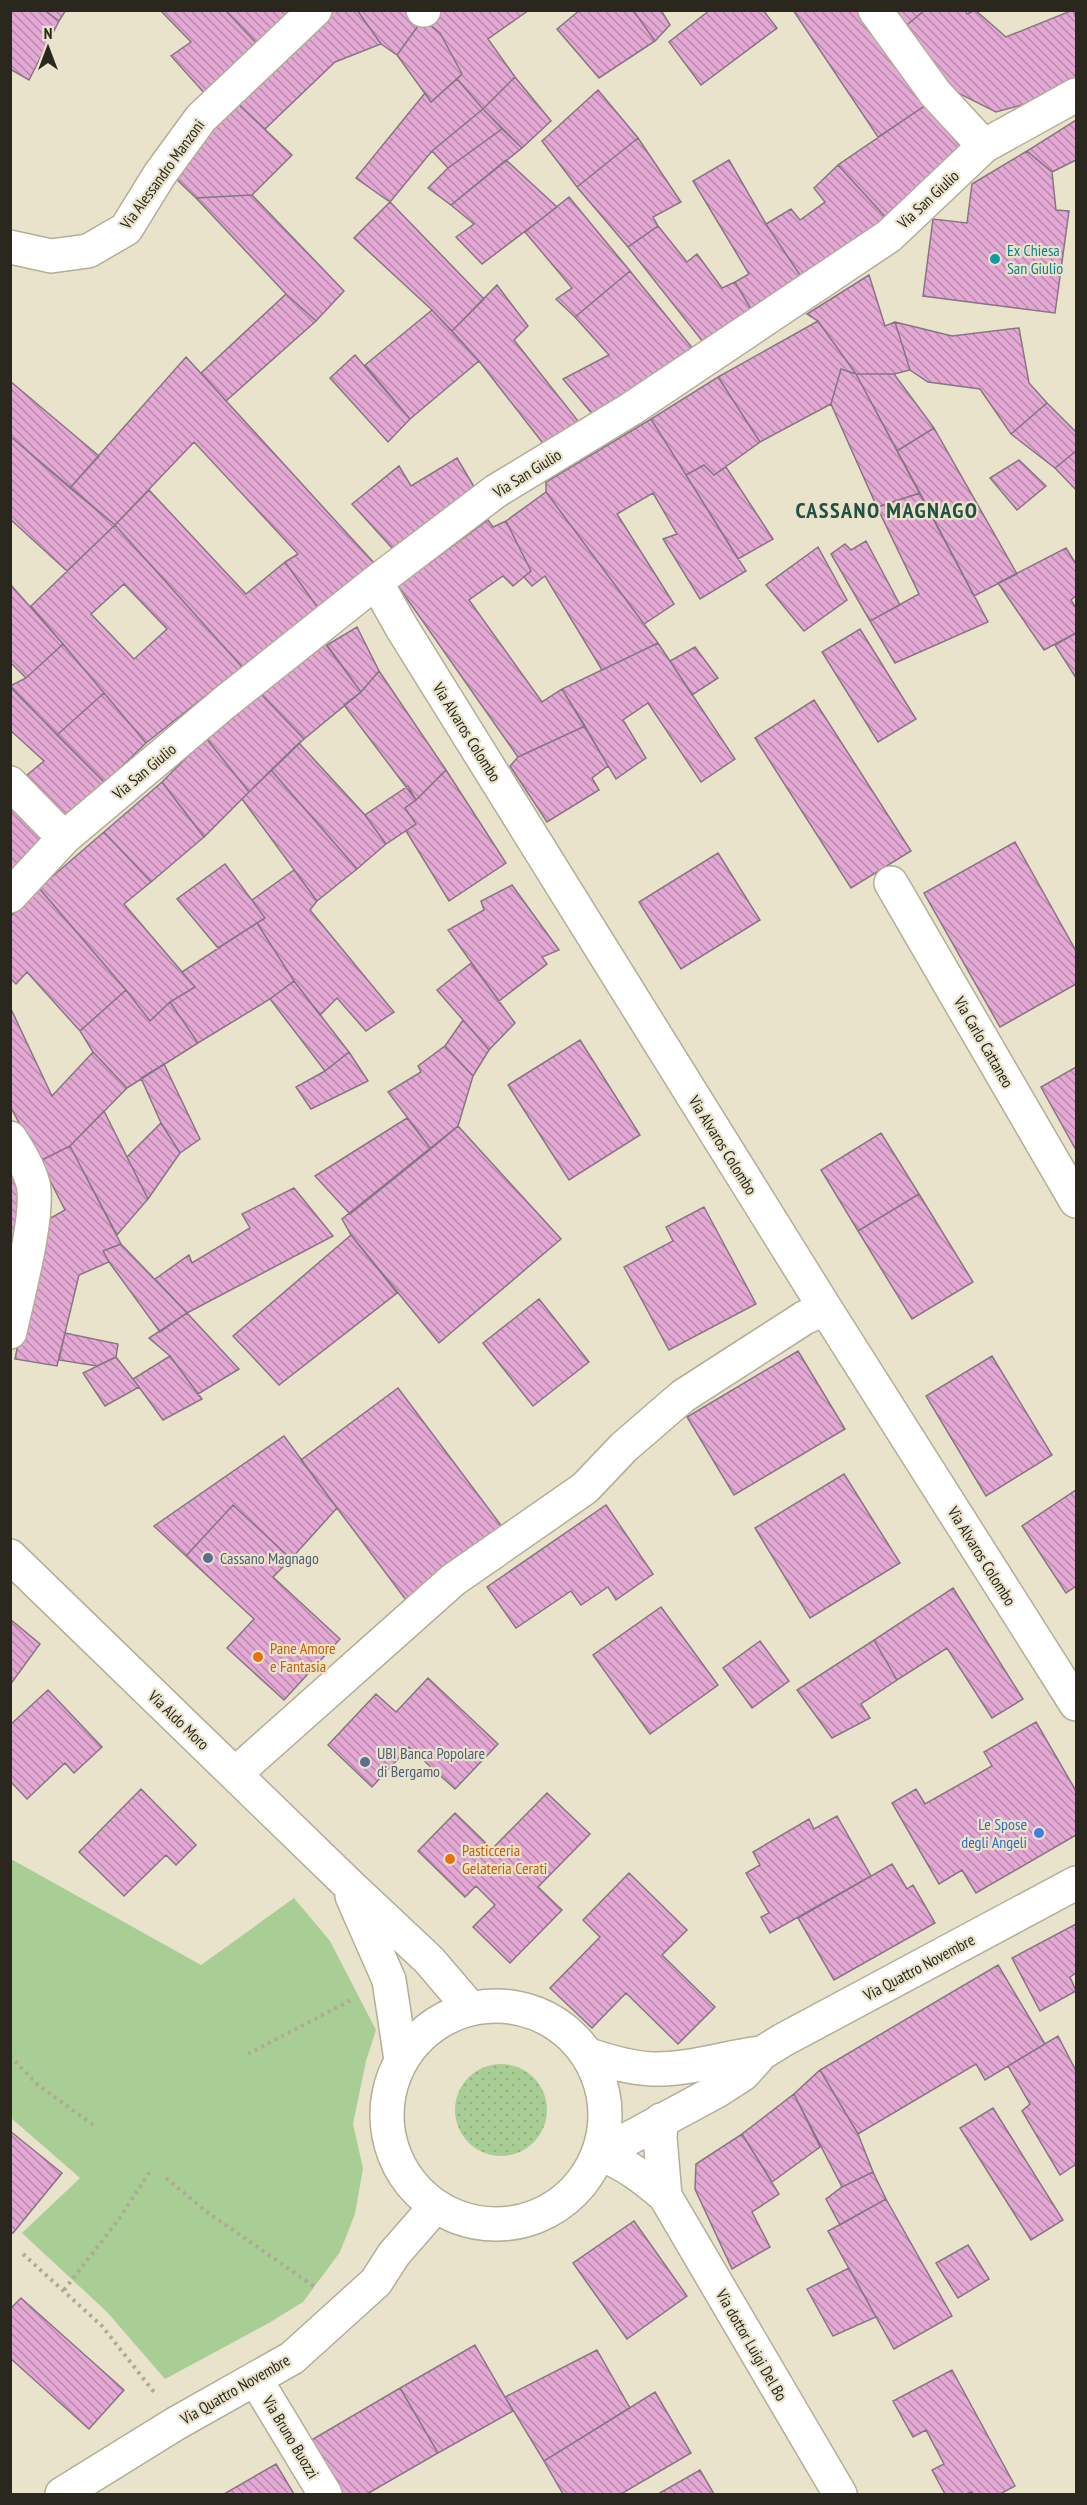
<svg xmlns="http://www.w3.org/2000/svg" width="1087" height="2505" font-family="'PT Sans Narrow',sans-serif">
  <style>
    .grass { fill: url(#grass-dots) }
    .green { fill: #a9ce95 }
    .building { fill: url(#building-back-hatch); stroke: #887583; stroke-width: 1.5; fill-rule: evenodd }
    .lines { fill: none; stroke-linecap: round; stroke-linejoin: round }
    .minor-casing { stroke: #b4ad97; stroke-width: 36 }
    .major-casing { stroke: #b4ad97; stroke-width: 36 }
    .path { stroke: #afa996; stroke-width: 4; stroke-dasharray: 3 4.5; stroke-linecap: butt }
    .minor { stroke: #fff; stroke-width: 33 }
    .major { stroke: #fff; stroke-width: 33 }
    .culture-dot { fill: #0f9aa8; stroke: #eae3cc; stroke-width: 2 }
    .service-dot { fill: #5c6f8a; stroke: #eae3cc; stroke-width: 2 }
    .food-dot { fill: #e8710a; stroke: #eae3cc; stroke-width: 2 }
    .shop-dot { fill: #3f7fe0; stroke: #eae3cc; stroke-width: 2 }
    .labels { text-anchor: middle; stroke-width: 4.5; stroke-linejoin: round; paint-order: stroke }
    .street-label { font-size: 16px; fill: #29271e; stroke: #eae3cc }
    .culture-label { font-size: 16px; fill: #0d838f; stroke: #eae3cc; text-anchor: start }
    .service-label { font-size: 16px; fill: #4e5e75; stroke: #eae3cc; text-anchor: start }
    .food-label { font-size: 16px; fill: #c56008; stroke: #eae3cc; text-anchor: start }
    .shop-label { font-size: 16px; fill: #366cbe; stroke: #eae3cc; text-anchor: end }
    .district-label { font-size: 22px; font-weight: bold; letter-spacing: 1.5px; fill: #205142; stroke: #eae3cc }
  </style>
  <defs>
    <pattern id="grass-dots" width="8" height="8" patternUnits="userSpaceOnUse" patternTransform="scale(1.5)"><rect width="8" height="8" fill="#a9ce95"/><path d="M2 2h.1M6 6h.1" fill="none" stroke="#91b180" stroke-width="1.8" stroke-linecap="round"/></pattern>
    <pattern id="building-back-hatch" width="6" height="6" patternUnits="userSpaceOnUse" patternTransform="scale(1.5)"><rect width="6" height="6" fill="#e4a8d5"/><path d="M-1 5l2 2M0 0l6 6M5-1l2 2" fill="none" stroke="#b989ac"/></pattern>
  </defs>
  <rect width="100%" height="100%" fill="#eae3cc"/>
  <!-- grass -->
  <path class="grass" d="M455 2110a46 46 0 1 1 92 0a46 46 0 1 1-92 0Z"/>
  <!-- green -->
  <path class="green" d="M11 1859 201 1965 294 1898 330 1941 376 2030 366 2061 353 2124 363 2168 355 2214 340 2252 303 2302 269 2323 165 2379 107 2312 22 2233 80 2178 11 2118Z"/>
  <!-- building -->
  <path class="building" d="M10 10H44L59 21 29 80 10 69Z
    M44 10H66L59 21Z
    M160 10H225L262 49 207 96 171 56 191 42Z
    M225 10H305L262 49Z
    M331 10H357L381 44 335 62 265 129 236 102Z
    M357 10H413L423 19 397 55 381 44Z
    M435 10H529L488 39 515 77 483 109 457 79 462 74 440 33 423 19Z
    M580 10H633L655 41 599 78 557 29Z
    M633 10H661L670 25 655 41Z
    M710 10H763L777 28 701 85 669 42Z
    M793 10H858L926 105 878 137Z
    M889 10H925L902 29Z
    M925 10H965L967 14 975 10 1006 37 1073 10 1076 19V78L1040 100 996 112 958 93 902 29Z
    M423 19 440 33 462 74 431 102 397 55Z
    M515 77 551 121 522 148 483 109Z
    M457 79 483 109 432 151 390 202 356 178 425 93 431 102Z
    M598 90 638 138 577 187 542 141Z
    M236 102 292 155 252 195 196 198 172 175Z
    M926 105 964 151 888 220 838 165Z
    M483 109 502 129 448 168 432 151Z
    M1076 120V160L1052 172 1027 151Z
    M502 129 522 148 451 205 428 188 448 168Z
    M638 138 681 202 653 217 658 226 628 247 577 187Z
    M1027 151 1052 172 1056 210 1069 211 1055 313 923 296 933 219 967 223 972 184Z
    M506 160 557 207 482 264 456 237 474 224 451 205Z
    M729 160 766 224 804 281 754 314 735 282 749 274 693 181Z
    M838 165 888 220 804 281 766 224 791 209 800 220 825 202 814 188Z
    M252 195 344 291 316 321 286 294 196 198Z
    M569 197 630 271 575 317 556 299 572 288 525 232Z
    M390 202 484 299 452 331 432 310 354 238Z
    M658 226 687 262 697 254 722 288 735 282 754 314 707 347 628 247Z
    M630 271 698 355 594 416 563 379 609 355 575 317Z
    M869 275 885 326 895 322 910 370 894 374H856L818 321 807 314Z
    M497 285 528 326 514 340 578 421 545 446 479 361 452 331Z
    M286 294 316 321 226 401 201 373Z
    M432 310 479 361 410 419 365 365Z
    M818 321 856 374 841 369 831 404 760 442 718 377Z
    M895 322 952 336 1019 328 1029 383 1047 403 1011 434 980 389 928 382 910 370Z
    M355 355 410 419 388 442 330 378Z
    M186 357 375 564 318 608 285 562 298 554 194 442 115 525 70 488Z
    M841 369 856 374 920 493 877 507 831 404Z
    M856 374H894L934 428 897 451Z
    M718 377 760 442 714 475 704 465 686 475 651 419Z
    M10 381 99 456 70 488 10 436Z
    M1047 403 1076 432V451L1055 468 1011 434Z
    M651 419 746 571 700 599 663 539 677 534 653 493 617 514 674 604 644 624 546 492V482Z
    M934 428 1017 574 974 596 897 451Z
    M10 436 115 525 67 571 10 519Z
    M1076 451V490L1055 468Z
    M457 458 476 490 392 548 352 504 399 466 411 486Z
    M1019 460 1046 486 1017 510 990 478Z
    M704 465 714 475 726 467 773 539 738 559 686 475Z
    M149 490 246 594 285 562 318 608 242 667 115 525Z
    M546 492 644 624 658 643 602 670 545 576 532 586 524 577 531 571 506 521Z
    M920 493 988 622 895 663 870 621 919 594 877 507Z
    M488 520 493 527 506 521 531 571 513 586 503 576 469 600 542 702 562 689 585 726 518 757 398 586Z
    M115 525 242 667 146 743 31 606ZM124 584 167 629 134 659 91 614Z
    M866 541 900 605 870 621 831 554 845 544 851 550Z
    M818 547 847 600 804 631 766 585Z
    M1066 548 1076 564V596L1071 600 1076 608V633L1044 650 998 583Z
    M10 584 63 644 26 678 10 662Z
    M357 627 379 671 361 692 327 645Z
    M860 629 916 719 878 742 822 652Z
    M1076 633V678L1055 645Z
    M321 638 361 692 304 739 260 693Z
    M658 643 735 759 701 782 648 703 623 720 646 758 616 779 562 689Z
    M63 644 104 693 57 735 10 686 26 678Z
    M695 647 718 678 692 695 670 661Z
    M379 671 446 770 416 800 344 705 361 692Z
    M10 687 105 783 62 825 21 780 44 761 10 730Z
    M104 693 146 743 105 783 57 735Z
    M260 693 304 739 249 792 206 738Z
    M814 700 911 851 851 888 755 738Z
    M585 726 608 766 592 778 599 790 547 822 510 766 518 757Z
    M206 738 249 792 204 837 162 782Z
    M299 743 365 815 386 844 357 869 271 770Z
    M271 770 357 869 317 901 242 799Z
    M446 770 506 863 449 901 406 831 416 824 405 808 416 800Z
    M162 782 204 837 151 882 104 832Z
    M408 786 416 800 405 808 416 824 386 844 365 815Z
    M19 801 52 832 10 873V809Z
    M104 832 151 882 124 904 195 987 170 1002 150 1021 126 990 39 888Z
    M1015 842 1076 951V984L1000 1027 924 893Z
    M718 853 760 920 681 969 639 902Z
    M225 864 265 918 218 948 177 899Z
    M294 870 317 901 310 910 394 1012 366 1031 337 998 320 1015 294 981 257 923 265 918 252 900Z
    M512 885 559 950 542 957 547 964 499 1001 448 930 484 910 481 901Z
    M39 888 126 990 80 1031 27 972 16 984 10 978V917Z
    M257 923 294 981 270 999 198 1043 170 1002 195 987 182 972Z
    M471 963 515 1023 489 1050 437 990Z
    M294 981 349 1052 325 1071 270 999Z
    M126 990 150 1021 170 1002 198 1043 127 1088 93 1052 80 1031Z
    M10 1007 52 1096 93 1052 127 1088 70 1146 40 1161 10 1106Z
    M463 1020 489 1050 473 1076 445 1046Z
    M580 1040 640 1135 569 1180 508 1085Z
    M445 1046 473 1076 458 1126 431 1149 388 1092 421 1072 418 1066Z
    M349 1052 368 1081 311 1109 296 1087 325 1071Z
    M164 1064 200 1139 180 1153 161 1123 141 1078Z
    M1076 1067V1150L1041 1087Z
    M104 1111 148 1199 117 1235 70 1146Z
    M407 1118 431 1149 350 1214 315 1176Z
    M161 1123 180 1153 148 1199 127 1157Z
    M458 1126 561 1239 439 1343 351 1235 342 1219Z
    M881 1133 919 1194 858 1231 821 1170Z
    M70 1146 121 1244 103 1251 109 1262 79 1275 57 1366 15 1359 42 1223 65 1210 40 1161Z
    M10 1161 24 1202 10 1266Z
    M294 1188 333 1236 187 1313 155 1279 189 1255 192 1263 250 1228 242 1214Z
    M919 1194 973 1282 912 1319 858 1231Z
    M704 1207 756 1304 669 1350 624 1267 673 1241 666 1227Z
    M351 1235 397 1293 279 1385 233 1336Z
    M121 1244 187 1313 160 1332 109 1262 103 1251Z
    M539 1299 589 1362 533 1406 483 1343Z
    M187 1313 239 1369 198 1394 170 1356 149 1338Z
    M65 1333 118 1344 116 1357 97 1366 59 1360Z
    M798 1351 845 1429 734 1495 687 1417Z
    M170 1356 202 1399 163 1420 133 1379Z
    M992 1356 1052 1455 986 1496 926 1396Z
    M116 1357 139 1387 105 1406 83 1373Z
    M398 1388 503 1528 406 1600 301 1460Z
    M284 1436 337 1508 291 1559 233 1505 186 1556 154 1526Z
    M844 1474 900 1563 810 1618 755 1528Z
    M1076 1490V1586L1066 1593 1022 1526Z
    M233 1505 291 1559 273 1577 340 1639 284 1700 227 1648 254 1619 186 1556Z
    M606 1505 653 1574 616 1600 608 1587 581 1605 571 1591 516 1628 487 1587Z
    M953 1588 1023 1699 992 1718 947 1648 897 1680 874 1640Z
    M661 1607 718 1685 650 1734 593 1655Z
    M10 1619 40 1644 10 1685Z
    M874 1640 897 1680 861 1704 870 1718 832 1738 797 1690Z
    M760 1641 789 1681 752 1708 723 1668Z
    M428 1678 498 1744 455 1789 409 1747 372 1787 328 1745 376 1694 396 1712Z
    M48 1690 102 1747 74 1773 65 1763 27 1799 10 1781V1725Z
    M1036 1722 1076 1791V1835L976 1893 962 1870 939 1884 892 1803 916 1789 925 1804 992 1766 984 1752Z
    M141 1789 196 1845 176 1865 166 1855 124 1896 79 1852Z
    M547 1793 590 1834 538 1887 562 1910 510 1963 473 1927 495 1905 476 1886 465 1897 418 1851 455 1813 492 1849Z
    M837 1816 871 1876 770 1933 761 1917 769 1913 746 1873 760 1865 753 1852 809 1819 814 1829Z
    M892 1864 907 1889 913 1885 935 1923 834 1980 798 1918Z
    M629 1873 687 1930 662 1955 715 2007 678 2044 626 1993 592 2028 550 1988 600 1937 583 1920Z
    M1076 1924V1973L1070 1977 1076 1991 1040 2011 1012 1958Z
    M998 1965 1045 2044 985 2080 976 2064 858 2134 820 2070Z
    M1058 2036 1076 2071V2164L1060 2175 1022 2111 1030 2104 1008 2066Z
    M820 2070 858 2134 873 2172 842 2187 794 2094Z
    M794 2094 820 2147 772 2182 742 2134Z
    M993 2108 1063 2220 1031 2240 960 2128Z
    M10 2131 62 2173 13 2233 10 2231Z
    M742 2134 779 2194 752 2212 770 2247 732 2269 695 2189 696 2164Z
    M873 2172 886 2199 840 2225 826 2199 842 2187Z
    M886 2199 952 2316 894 2349 828 2231Z
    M634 2221 687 2296 627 2339 573 2263Z
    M968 2245 989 2279 958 2298 936 2263Z
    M849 2268 876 2317 833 2336 807 2289Z
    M21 2298 124 2390 89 2429 10 2358V2309Z
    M475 2345 513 2411 438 2453 400 2388Z
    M597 2350 630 2408 544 2461 505 2397Z
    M952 2370 1015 2486 1000 2494H973L972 2492 966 2494H945L932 2470 944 2464 926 2430 913 2437 893 2401Z
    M400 2388 438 2453 367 2494H338L308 2442Z
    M655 2392 691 2453 621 2494H563L544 2461Z
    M276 2464 294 2494H224Z
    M700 2470 714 2494H658Z"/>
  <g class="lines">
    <!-- minor casing -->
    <g class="minor-casing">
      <path id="minor" d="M423 10H424
        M875 10 935 93 984 146
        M10 247 51 256 88 251 126 229 160 174 201 118 315 10
        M376 582 402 628 825 1308 1076 1704
        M10 783 64 838
        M891 883 1076 1201
        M10 896 64 838 224 703 376 582 496 491 631 409 889 236 984 146 1076 95
        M10 1138C19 1152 29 1168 33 1184 40 1213 17 1299 10 1332
        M10 1556 347 1883 429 1960 470 2008
        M235 1774 453 1580 585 1488 624 1447 683 1396 804 1318 825 1308
        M352 1896 389 1980 401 2060
        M256 2380 325 2494"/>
    </g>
    <!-- major casing -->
    <g class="major-casing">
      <path id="major" d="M387 2115a109 109 0 1 1 218 0a109 109 0 1 1-218 0Z
        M589 2055C610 2062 630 2068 652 2069 689 2070 726 2057 762 2053
        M661 2120 660 2138 665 2196
        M600 2154 715 2092 743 2074 762 2053 783 2040 1076 1883
        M600 2154C626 2164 644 2178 665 2196L840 2494
        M62 2494 175 2424 292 2358 376 2282 394 2254 435 2207"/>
    </g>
    <!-- path -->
    <path class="path" d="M248 2054 353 1999
      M10 2056 38 2085 95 2126
      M166 2178 207 2212 315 2287
      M23 2254 102 2326 154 2392
      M64 2290 119 2219 152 2168"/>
    <!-- minor -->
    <use href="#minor" class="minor"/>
    <!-- major -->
    <use href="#major" class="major"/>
  </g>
  <!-- markers -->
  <circle class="culture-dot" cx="995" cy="259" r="6"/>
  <g class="service-dot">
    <circle cx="208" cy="1558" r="6"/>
    <circle cx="365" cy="1762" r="6"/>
  </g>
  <g class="food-dot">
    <circle cx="258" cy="1657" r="6"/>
    <circle cx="450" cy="1859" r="6"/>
  </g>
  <circle class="shop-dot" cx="1039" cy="1833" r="6"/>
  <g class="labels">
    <!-- street labels -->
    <g class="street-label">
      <text transform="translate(162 174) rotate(-54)" y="6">Via Alessandro Manzoni</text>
      <text transform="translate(928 199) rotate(-43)" y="6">Via San Giulio</text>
      <text transform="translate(527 473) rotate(-32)" y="6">Via San Giulio</text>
      <text transform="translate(467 732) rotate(58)" y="6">Via Alvaros Colombo</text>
      <text transform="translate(144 771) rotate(-40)" y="6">Via San Giulio</text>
      <text transform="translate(984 1042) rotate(60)" y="6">Via Carlo Cattaneo</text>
      <text transform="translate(723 1145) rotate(58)" y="6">Via Alvaros Colombo</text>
      <text transform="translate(982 1556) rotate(58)" y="6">Via Alvaros Colombo</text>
      <text transform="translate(179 1720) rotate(44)" y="6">Via Aldo Moro</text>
      <text transform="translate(919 1967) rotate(-28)" y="6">Via Quattro Novembre</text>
      <text transform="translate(752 2345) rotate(60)" y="6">Via dottor Luigi Del Bo</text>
      <text transform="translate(235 2389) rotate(-30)" y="6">Via Quattro Novembre</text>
      <text transform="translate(291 2437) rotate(59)" y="6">Via Bruno Buozzi</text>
    </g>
    <!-- culture labels -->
    <g class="culture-label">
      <text x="1007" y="256">Ex Chiesa<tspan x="1007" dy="18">San Giulio</tspan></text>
    </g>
    <!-- service labels -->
    <g class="service-label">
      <text x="220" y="1564">Cassano Magnago</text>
      <text x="377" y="1759">UBI Banca Popolare<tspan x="377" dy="18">di Bergamo</tspan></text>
    </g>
    <!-- food labels -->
    <g class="food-label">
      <text x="270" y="1654">Pane Amore<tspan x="270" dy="18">e Fantasia</tspan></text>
      <text x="462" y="1856">Pasticceria<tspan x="462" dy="18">Gelateria Cerati</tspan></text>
    </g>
    <!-- shop labels -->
    <g class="shop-label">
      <text x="1027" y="1830">Le Spose<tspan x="1027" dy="18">degli Angeli</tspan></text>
    </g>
    <!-- district labels -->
    <g class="district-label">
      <text x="887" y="518">CASSANO MAGNAGO</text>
    </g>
  </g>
  <!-- border -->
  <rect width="1087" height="2505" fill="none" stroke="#29271e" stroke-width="24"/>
  <!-- north arrow -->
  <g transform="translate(48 48)" stroke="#eae3cc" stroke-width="4.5" paint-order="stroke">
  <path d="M0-4.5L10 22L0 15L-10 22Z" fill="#29271e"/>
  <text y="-9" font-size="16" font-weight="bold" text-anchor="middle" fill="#29271e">N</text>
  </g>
</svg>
